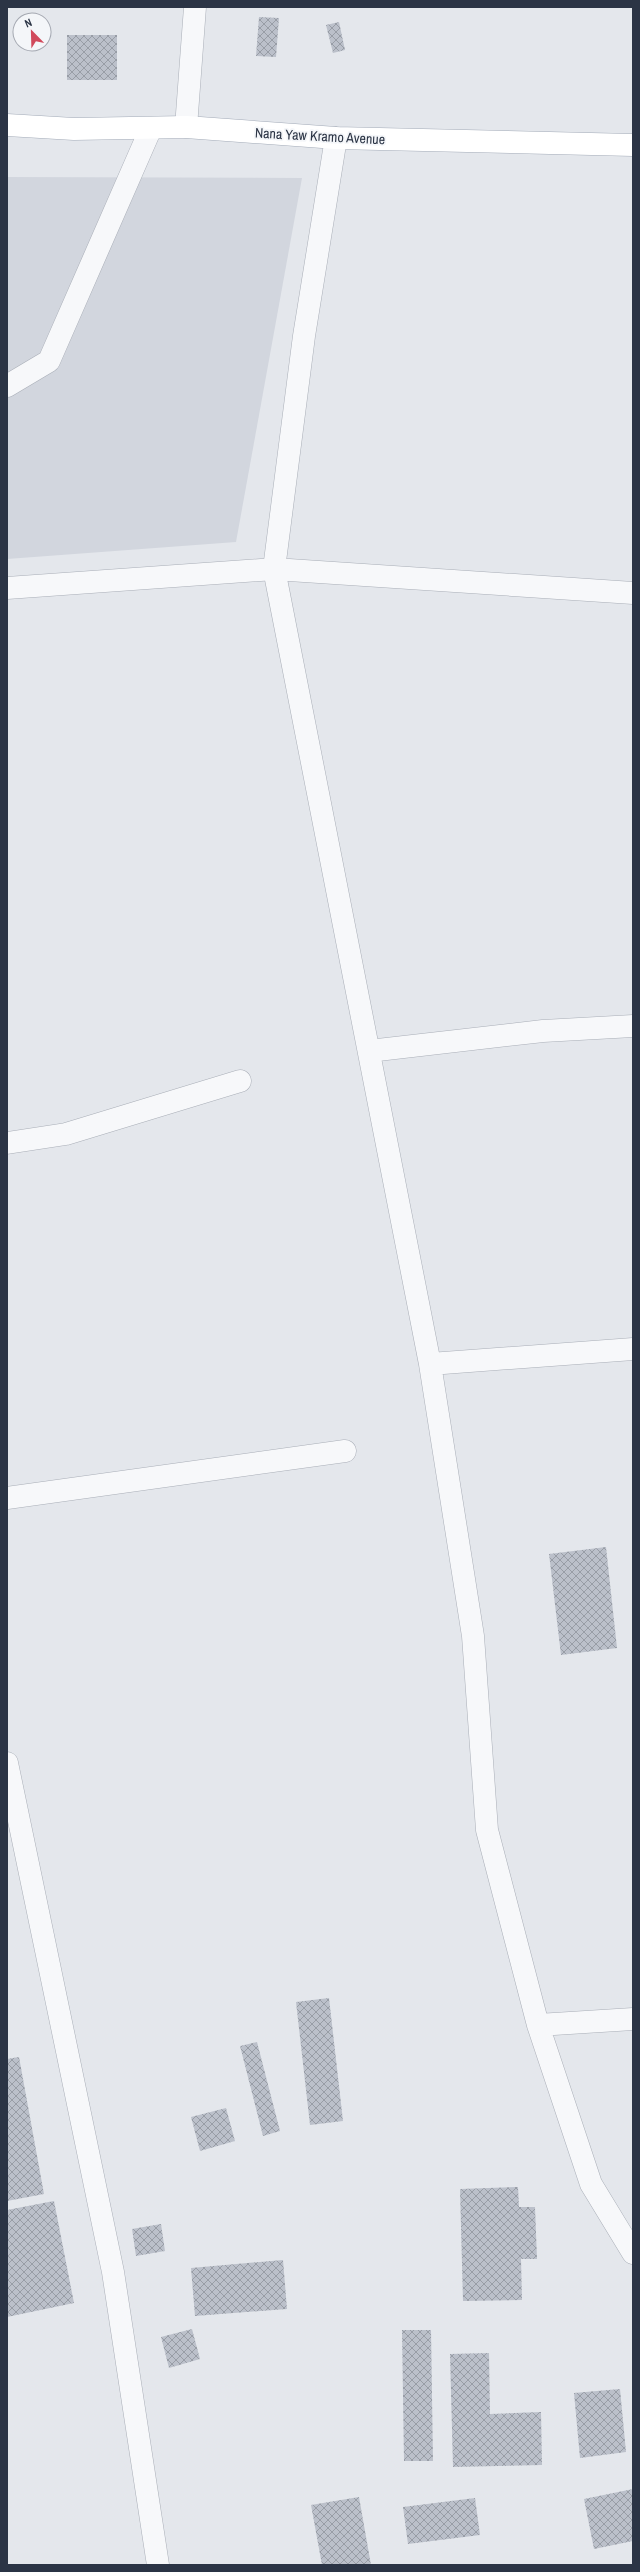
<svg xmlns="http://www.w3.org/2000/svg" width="640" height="2572" font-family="'Archivo Narrow',sans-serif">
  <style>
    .built { fill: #d2d6de }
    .building { fill: url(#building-cross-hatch) }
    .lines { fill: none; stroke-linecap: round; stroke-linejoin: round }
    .minor-casing { stroke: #a9aeb7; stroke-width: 23 }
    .major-casing { stroke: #a3abb8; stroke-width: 23 }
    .minor { stroke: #f7f8fa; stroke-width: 22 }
    .major { stroke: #fff; stroke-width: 22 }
    .labels { text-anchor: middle; stroke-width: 3.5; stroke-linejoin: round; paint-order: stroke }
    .street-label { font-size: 14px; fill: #2b3445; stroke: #f4f6f9 }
  </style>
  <defs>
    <pattern id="building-cross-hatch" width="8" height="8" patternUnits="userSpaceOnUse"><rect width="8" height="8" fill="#bbc0ca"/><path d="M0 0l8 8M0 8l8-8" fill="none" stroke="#989da6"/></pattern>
  </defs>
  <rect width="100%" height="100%" fill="#e4e7ec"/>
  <!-- built -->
  <path class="built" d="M7 177 302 178 236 542 7 559Z"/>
  <!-- building -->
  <path class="building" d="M259 17 279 18 276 57 256 56Z
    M339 22 345 50 333 53 326 25Z
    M67 35H117V80H67Z
    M606 1547 617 1648 561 1655 549 1554Z
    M329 1998 343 2121 310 2125 296 2002Z
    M257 2042 280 2131 263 2136 240 2046Z
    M19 2057 44 2194 7 2201V2059Z
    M226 2108 235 2141 200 2151 191 2117Z
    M518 2187 519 2207H535L537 2259H521L522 2300 463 2301 460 2189Z
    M54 2201 74 2303 7 2317V2210Z
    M161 2224 165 2251 136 2256 132 2229Z
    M283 2260 287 2309 195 2316 191 2268Z
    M192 2329 200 2359 169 2368 161 2337Z
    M402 2330H431L433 2461H404Z
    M489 2353 490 2414 541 2412 542 2465 453 2467 450 2354Z
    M620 2389 626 2452 580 2458 574 2393Z
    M633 2489V2541L594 2549 584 2499Z
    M359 2497 371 2565H322L311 2505Z
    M475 2498 480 2535 408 2544 403 2507Z"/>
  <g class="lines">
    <!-- minor casing -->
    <g class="minor-casing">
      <path id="minor" d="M186 127 195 7
        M7 386 49 361 151 128
        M7 588 274 569 304 336 336 138
        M633 593 274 569 430 1364 473 1636 487 1830 538 2025 591 2184 633 2253
        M369 1051 543 1031 633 1026
        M7 1143 66 1134 240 1081
        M430 1364 633 1349
        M7 1498 345 1451
        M7 1763 113 2272 158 2565
        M538 2025 633 2019"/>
    </g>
    <!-- major casing -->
    <g class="major-casing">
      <path id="major" d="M7 125 74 129 186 127 336 138 633 145"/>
    </g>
    <!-- minor -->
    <use href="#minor" class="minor"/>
    <!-- major -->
    <use href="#major" class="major"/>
  </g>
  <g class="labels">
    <!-- street labels -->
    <g class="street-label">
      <text transform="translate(320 136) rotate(3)" y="5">Nana Yaw Kramo Avenue</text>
    </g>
  </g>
  <!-- border -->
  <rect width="640" height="2572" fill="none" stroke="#2b3445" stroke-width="16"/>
  <!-- north arrow -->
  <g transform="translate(32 32) rotate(337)"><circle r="19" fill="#f4f6f9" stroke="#a4a8b1"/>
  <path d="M0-3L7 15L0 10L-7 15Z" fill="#d1495b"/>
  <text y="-6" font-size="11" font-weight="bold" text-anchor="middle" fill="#2b3445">N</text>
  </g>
</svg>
